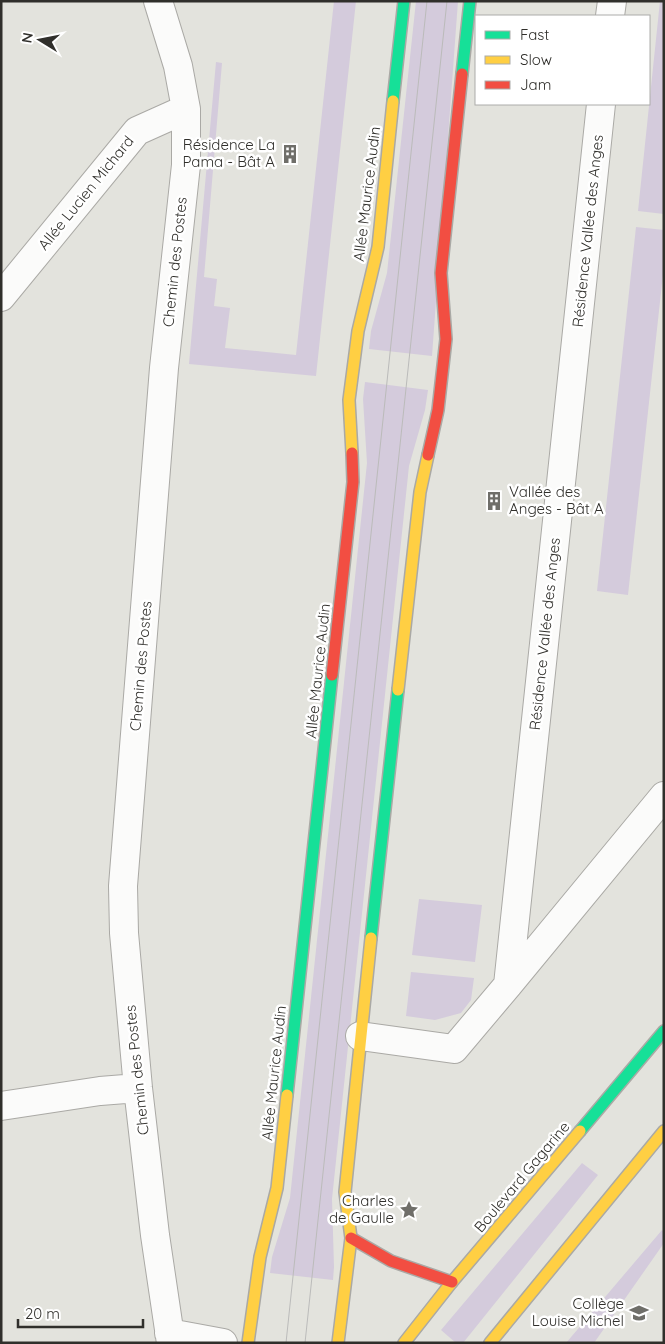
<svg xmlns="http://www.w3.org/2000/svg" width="665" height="1344" font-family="Quicksand,sans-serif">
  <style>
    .green { fill: #d4cbdc }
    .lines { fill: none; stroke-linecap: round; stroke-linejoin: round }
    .street-casing { stroke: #aaa9a5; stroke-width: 30 }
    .fast-casing { stroke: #aaa9a5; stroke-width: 14 }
    .slow-casing { stroke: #aaa9a5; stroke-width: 14 }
    .jam-casing { stroke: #aaa9a5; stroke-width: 14 }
    .street { stroke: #fbfbfa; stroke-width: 28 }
    .fast { stroke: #16e098; stroke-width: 11 }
    .slow { stroke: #ffcf43; stroke-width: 11 }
    .jam { stroke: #f24e42; stroke-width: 11 }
    .tram { stroke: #bbbbba; stroke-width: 1 }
    .labels { text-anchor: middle; stroke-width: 5; stroke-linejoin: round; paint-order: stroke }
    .poi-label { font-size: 15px; fill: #302f2b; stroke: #fff; text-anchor: end }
    .street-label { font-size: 15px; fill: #302f2b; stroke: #fff }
  </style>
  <rect width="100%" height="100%" fill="#e3e3dd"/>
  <!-- green -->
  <path class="green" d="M334 1H356L316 376 189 364 216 62 222 63 204 277 217 279 214 306 230 308 225 348 296 355Z
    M416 1H458L432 356 369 349 371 331 387 273Z
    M660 1H664V214L638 211Z
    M636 227 664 230V265L628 595 597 591Z
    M365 382 428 390 425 410 409 466 332 1199 334 1267 333 1280 270 1273 272 1257 290 1198 367 463 363 399Z
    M419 899 482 905 475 962 412 955Z
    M411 972 474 978 471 1000 461 1013 435 1020 406 1016Z
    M582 1163 598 1175 463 1343H456L441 1330Z
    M662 1230 664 1232V1243L594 1343H566Z"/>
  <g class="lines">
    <!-- street casing -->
    <g class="street-casing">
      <path id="street" d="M158 1 178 66 186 109V165L164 368 123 886 124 933 138 1088 155 1235 171 1343
        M610 16 612 1
        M1 297 137 131 186 109
        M508 985 601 104
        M360 1036 454 1049 508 985 664 796
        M1 1106 100 1091 138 1088
        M169 1333 223 1343"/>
    </g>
    <!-- fast casing -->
    <g class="fast-casing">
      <path id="fast" d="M462 74 470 1
        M393 101 404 1
        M371 938 398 690
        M287 1095 332 675
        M580 1131 664 1031"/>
    </g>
    <!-- slow casing -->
    <g class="slow-casing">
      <path id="slow" d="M352 453 349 400 358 331 378 247 393 101
        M398 690 420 492 428 455
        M248 1343 260 1257 277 1188 287 1095
        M338 1343 351 1238 345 1192 371 938
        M404 1343 452 1282 580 1131
        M490 1343 664 1131"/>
    </g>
    <!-- jam casing -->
    <g class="jam-casing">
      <path id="jam" d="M428 455 438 410 446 339 441 273 462 74
        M332 675 353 482 352 453
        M351 1238 391 1261 452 1282"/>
    </g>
    <!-- street -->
    <use href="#street" class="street"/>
    <!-- fast -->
    <use href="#fast" class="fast"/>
    <!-- slow -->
    <use href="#slow" class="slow"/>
    <!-- jam -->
    <use href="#jam" class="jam"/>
    <!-- tram -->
    <path class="tram" d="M286 1343 427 1
      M305 1343 447 1"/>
  </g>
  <!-- icons -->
  <defs>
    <g id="building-bare" transform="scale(1.5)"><path d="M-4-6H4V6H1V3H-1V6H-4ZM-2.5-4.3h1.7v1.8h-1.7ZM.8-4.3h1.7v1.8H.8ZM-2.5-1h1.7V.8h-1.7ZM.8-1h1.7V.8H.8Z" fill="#6f6e69" stroke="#fff" stroke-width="2.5" paint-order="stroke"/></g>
    <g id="sight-bare" transform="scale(1.5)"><path d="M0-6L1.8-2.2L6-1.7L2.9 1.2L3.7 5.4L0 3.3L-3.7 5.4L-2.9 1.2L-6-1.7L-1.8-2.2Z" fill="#6f6e69" stroke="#fff" stroke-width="2.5" paint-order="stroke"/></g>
    <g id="school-bare" transform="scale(1.5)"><path d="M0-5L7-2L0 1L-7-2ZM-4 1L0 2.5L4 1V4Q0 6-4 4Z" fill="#6f6e69" stroke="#fff" stroke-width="2.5" paint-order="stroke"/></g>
  </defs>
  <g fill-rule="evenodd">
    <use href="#building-bare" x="290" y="154"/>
    <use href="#building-bare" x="494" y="501"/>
    <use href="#sight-bare" x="409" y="1210"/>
    <use href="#school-bare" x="639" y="1313"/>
  </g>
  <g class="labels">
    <!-- poi labels -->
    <g class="poi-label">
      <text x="275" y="150">Résidence La<tspan x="275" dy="17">Pama - Bât A</tspan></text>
      <text x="509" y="497" text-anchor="start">Vallée des<tspan x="509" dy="17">Anges - Bât A</tspan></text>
      <text x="394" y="1206">Charles<tspan x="394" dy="17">de Gaulle</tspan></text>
      <text x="624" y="1309">Collège<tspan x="624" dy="17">Louise Michel</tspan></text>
    </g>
    <!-- street labels -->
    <g class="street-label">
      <text transform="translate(86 193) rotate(-51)" y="5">Allée Lucien Michard</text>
      <text transform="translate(367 194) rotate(-83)" y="5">Allée Maurice Audin</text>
      <text transform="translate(588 231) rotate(-84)" y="5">Résidence Vallée des Anges</text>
      <text transform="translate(175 262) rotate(-84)" y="5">Chemin des Postes</text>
      <text transform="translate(545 634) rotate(-84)" y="5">Résidence Vallée des Anges</text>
      <text transform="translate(141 666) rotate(-85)" y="5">Chemin des Postes</text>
      <text transform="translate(318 671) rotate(-84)" y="5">Allée Maurice Audin</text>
      <text transform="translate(137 1070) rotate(-96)" y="5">Chemin des Postes</text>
      <text transform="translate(274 1073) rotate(-84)" y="5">Allée Maurice Audin</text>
      <text transform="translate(522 1177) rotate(-50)" y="5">Boulevard Gagarine</text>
    </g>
  </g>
  <!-- border -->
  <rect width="665" height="1344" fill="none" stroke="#302f2b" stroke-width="5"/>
  <!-- legend -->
  <rect x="475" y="15" width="175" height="90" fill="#ffffff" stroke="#acacaa"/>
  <rect x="485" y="31" width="25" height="8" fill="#16e098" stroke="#acacaa"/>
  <text x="520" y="40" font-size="15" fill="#302f2b">Fast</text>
  <rect x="485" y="56" width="25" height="8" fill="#ffcf43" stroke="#acacaa"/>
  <text x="520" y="65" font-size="15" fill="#302f2b">Slow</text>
  <rect x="485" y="81" width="25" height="8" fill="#f24e42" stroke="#acacaa"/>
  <text x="520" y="90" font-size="15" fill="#302f2b">Jam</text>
  <!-- north arrow -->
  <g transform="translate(40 40) rotate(280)" stroke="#ffffff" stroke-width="4" paint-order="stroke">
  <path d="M0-4L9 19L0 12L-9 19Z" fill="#302f2b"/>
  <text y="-8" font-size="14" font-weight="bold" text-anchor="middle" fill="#302f2b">N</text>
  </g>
  <!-- scale -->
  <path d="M18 1319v8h125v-8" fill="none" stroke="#302f2b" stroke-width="2.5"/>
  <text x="25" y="1319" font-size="15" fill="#302f2b" stroke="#ffffff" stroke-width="4" paint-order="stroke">20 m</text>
</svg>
